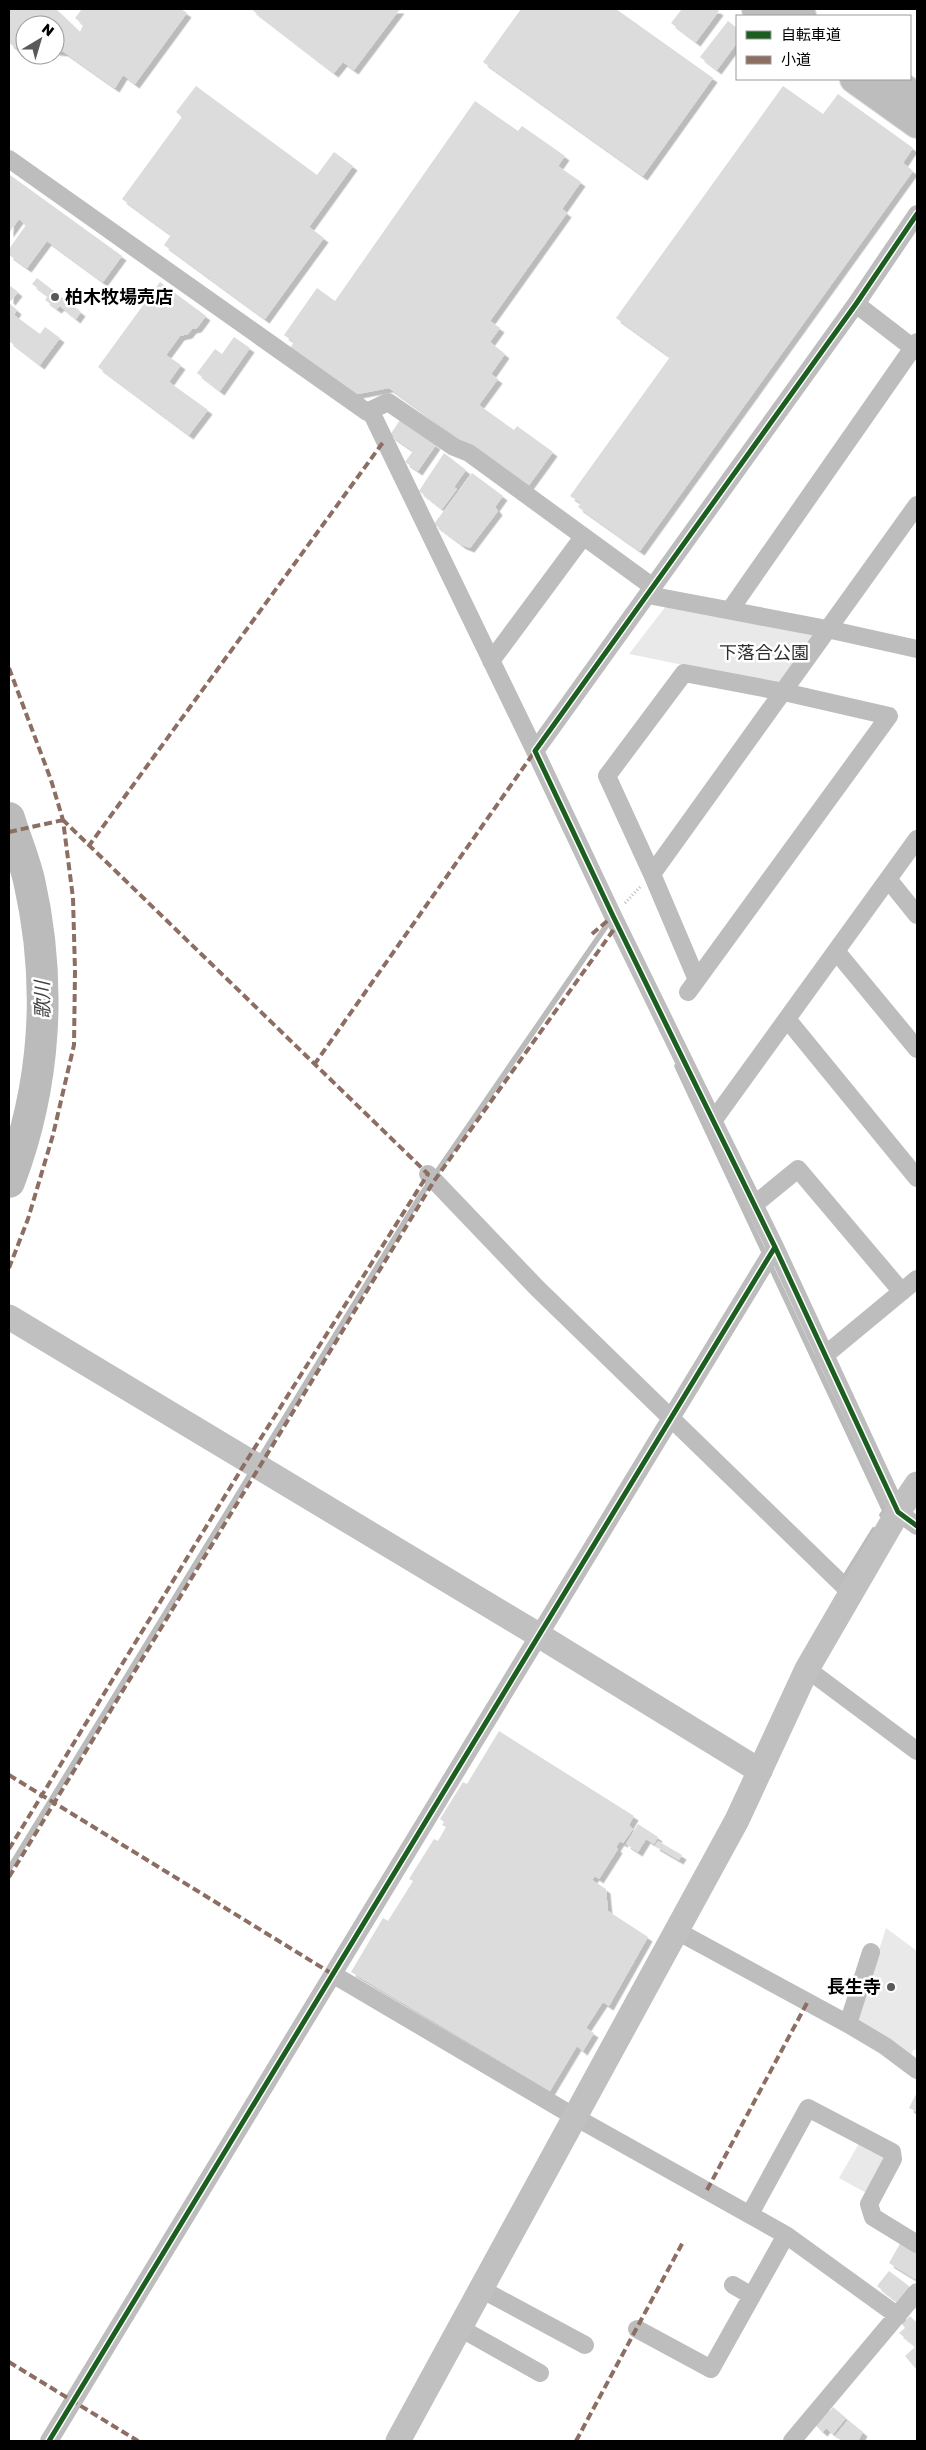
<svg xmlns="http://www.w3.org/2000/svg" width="926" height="2450" font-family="'Golos Text','Noto Sans JP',sans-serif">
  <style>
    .green { fill: #e9e9e9 }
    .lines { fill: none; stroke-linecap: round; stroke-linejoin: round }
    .stream { stroke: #bbb; stroke-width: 5.5 }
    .river { stroke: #bbb; stroke-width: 32 }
    .building { fill: #dcdcdc; filter: url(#shadow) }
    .primary-casing { stroke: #dbdbdb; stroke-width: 30 }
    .path { stroke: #b8b8b8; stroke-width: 3; stroke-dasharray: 1 2.5; stroke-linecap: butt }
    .street { stroke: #bdbdbd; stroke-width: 18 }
    .secondary { stroke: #c0c0c0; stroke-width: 25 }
    .primary { stroke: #bdbdbd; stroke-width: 28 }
    .quiet { stroke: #8d6e63; stroke-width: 4; stroke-dasharray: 8 4; stroke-linecap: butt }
    .cycleway-casing { stroke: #fff; stroke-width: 8 }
    .cycleway { stroke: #1b5e20; stroke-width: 5 }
    .poi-dot { fill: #595959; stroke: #fff; stroke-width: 2 }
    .labels { text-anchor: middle; stroke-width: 5; stroke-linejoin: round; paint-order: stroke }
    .poi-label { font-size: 18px; font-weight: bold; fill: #000; stroke: #fff; text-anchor: start }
    .park-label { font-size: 18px; fill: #2e2e2e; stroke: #fff }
    .water-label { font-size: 19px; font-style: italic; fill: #3f3f3f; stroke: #fff }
  </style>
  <defs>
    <filter id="shadow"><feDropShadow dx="4.5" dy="4.5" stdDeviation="0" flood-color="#0004"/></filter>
  </defs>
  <rect width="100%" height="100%" fill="#fff"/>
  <!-- green -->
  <path class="green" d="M666 606 815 633 781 685 629 654Z
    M886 1928 917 1951V2050H913L910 2057 856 2023Z
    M861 2140 885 2155 868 2194 839 2178Z"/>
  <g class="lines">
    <!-- stream -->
    <path class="stream" d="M677 1066 885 1511 882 1515
      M259 1460 421 1195 609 922
      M846 1575 874 1530
      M9 1869 253 1470"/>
    <!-- river -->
    <path class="river" d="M9 818C15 838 24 859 29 880 52 982 46 1085 9 1182"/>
  </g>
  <!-- building -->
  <path class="building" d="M9 9H56L80 32 83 25 75 18 82 9H181L187 13 135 84 123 75 115 88 64 52 55 51V25H25V49L16 48 9 43Z
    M251 9H400L354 70 343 62 334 73Z
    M521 9H616L713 78 643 176 483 62Z
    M682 9H716L719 11 696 42 671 23Z
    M728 21 737 28V43L717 70 700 57Z
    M196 86 317 175 334 152 353 166 309 227 324 238 265 319 164 245 171 235 122 199 182 117 176 112Z
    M783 86 823 114 838 94 913 148 903 163 913 171 640 551 578 507 581 503 570 496 670 357 616 318Z
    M475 101 518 131 522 126 565 156 558 166 581 182 562 209 567 213 490 321 500 328 490 342 505 354 491 374 498 379 479 405 514 430 517 426 553 452 527 488 389 388 353 395 289 350 294 342 284 335 317 288 335 301Z
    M10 175 122 256 103 282 47 241 27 268 9 255V249L26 225 19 219 9 233Z
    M37 278 81 312 76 319 60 306 57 309 45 300 48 296 32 284Z
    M160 282 206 316 197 328 192 329 188 334 180 336 166 355 181 365 169 382 208 410 189 435 98 367Z
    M9 285 18 292 11 301 9 299Z
    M9 303 17 310 14 315 40 334 45 327 60 338 40 365 9 341Z
    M234 337 250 348 220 391 197 373 215 349 222 354Z
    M400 420 436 445 418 471 405 462 413 451 390 435Z
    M444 453 466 470 454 487 457 489 442 509 419 491Z
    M472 473 503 496 495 507 498 511 470 548 462 545 434 524Z
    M499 1731 634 1816 629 1825 633 1829 623 1843 620 1841 616 1847 618 1849 599 1879 595 1876 592 1880 606 1889 608 1911 648 1937 609 2006 603 2002 586 2028 594 2033 583 2051 577 2046 550 2091 351 1972 383 1918 388 1921 413 1881 409 1879 434 1839 438 1841 446 1827 442 1825 444 1822 440 1819 463 1782 467 1784Z
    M638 1824 658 1837 654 1844 646 1839 638 1852 626 1844Z
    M658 1841 682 1855 679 1860 655 1846Z
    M917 2092V2112L909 2108Z
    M901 2242 917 2251V2275L915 2279 889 2263Z
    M889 2271 909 2286 897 2302 877 2286Z
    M910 2316 917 2323V2344L915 2346 899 2333 905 2328 902 2324Z
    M917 2345V2370L905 2356Z
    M833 2407 846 2418 833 2434 826 2428 823 2432 815 2425 828 2409 830 2411Z
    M848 2420 863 2432 858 2441H842L835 2436Z"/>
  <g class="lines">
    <!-- primary casing -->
    <g class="primary-casing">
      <path id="primary" d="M756 9 766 16
        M792 9 802 16
        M854 79 917 124
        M891 79 917 97"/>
    </g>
    <!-- path -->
    <path class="path" d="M625 903 640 887"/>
    <!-- street -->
    <path class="street" d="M9 159 367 412 388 402 454 447 469 453 653 587
      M917 214 856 304 535 751 613 916 775 1247 898 1512 917 1526
      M856 304 917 351
      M367 412 372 414 535 751
      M648 595 827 629 917 649
      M730 610 917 342
      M491 661 583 537
      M652 874 917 505
      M888 879 917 915
      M836 951 917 1049
      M688 992 889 716 784 692 684 673 607 776 652 874 697 980
      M787 1019 917 1178
      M713 1121 917 839
      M428 1174 537 1288 850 1592
      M754 1205 798 1169 902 1292
      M824 1356 917 1279
      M807 1669 917 1751
      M677 1931 848 2024 885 2046 917 2070
      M334 1975 575 2117 786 2235 898 2316
      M848 2024 871 1952
      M750 2214 808 2108 892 2152 893 2159 869 2204 873 2217 917 2244
      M733 2285 752 2296
      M481 2289 585 2345
      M460 2328 540 2373
      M637 2329 711 2369 786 2235
      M49 2441 775 1247
      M792 2441 917 2292"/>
    <!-- secondary -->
    <path class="secondary" d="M9 1317 540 1636 760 1771
      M398 2441 737 1820 807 1669 898 1512 917 1484"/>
    <!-- primary -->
    <use href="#primary" class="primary"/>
    <!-- quiet -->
    <path class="quiet" d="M9 668 51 780 63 820 73 898 75 971 74 1045 53 1135 28 1219 9 1268
      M9 832 63 820
      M88 847 384 441
      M592 934 613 916
      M314 1065 535 751
      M9 1775 334 1975
      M9 1849 247 1460 428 1174 63 820
      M9 1877 434 1181 617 925
      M707 2190 807 2003
      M9 2362 138 2441
      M576 2441 683 2242"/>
    <!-- cycleway casing -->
    <g class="cycleway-casing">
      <path id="cycleway" d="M917 214 856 304 535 751 613 916 775 1247 898 1512 917 1526
        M49 2441 775 1247"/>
    </g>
    <!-- cycleway -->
    <use href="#cycleway" class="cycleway"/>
  </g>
  <!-- markers -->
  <g class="poi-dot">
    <circle cx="55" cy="297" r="5"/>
    <circle cx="891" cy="1987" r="5"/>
  </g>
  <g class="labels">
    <!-- poi labels -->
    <g class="poi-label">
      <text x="65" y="303">柏木牧場売店</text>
      <text x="881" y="1993" text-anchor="end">長生寺</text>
    </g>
    <!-- park labels -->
    <g class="park-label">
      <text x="764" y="659">下落合公園</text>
    </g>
    <!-- water labels -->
    <g class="water-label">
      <text transform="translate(42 1000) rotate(-91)" y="7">歌川</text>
    </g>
  </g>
  <!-- border -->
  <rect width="926" height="2450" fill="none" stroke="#000000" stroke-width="20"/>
  <!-- legend -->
  <rect x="736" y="15" width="175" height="65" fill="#ffffff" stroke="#999999"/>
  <rect x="746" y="31" width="25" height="8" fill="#1b5e20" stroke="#999999"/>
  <text x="781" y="40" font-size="15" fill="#000000">自転車道</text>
  <rect x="746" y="56" width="25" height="8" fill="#8d6e63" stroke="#999999"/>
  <text x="781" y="65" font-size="15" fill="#000000">小道</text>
  <!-- north arrow -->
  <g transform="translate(40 40) rotate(38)"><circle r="24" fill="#ffffff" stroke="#999999"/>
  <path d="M0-4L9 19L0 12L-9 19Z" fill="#595959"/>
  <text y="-8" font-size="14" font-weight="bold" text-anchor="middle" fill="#000000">N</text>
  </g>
</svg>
